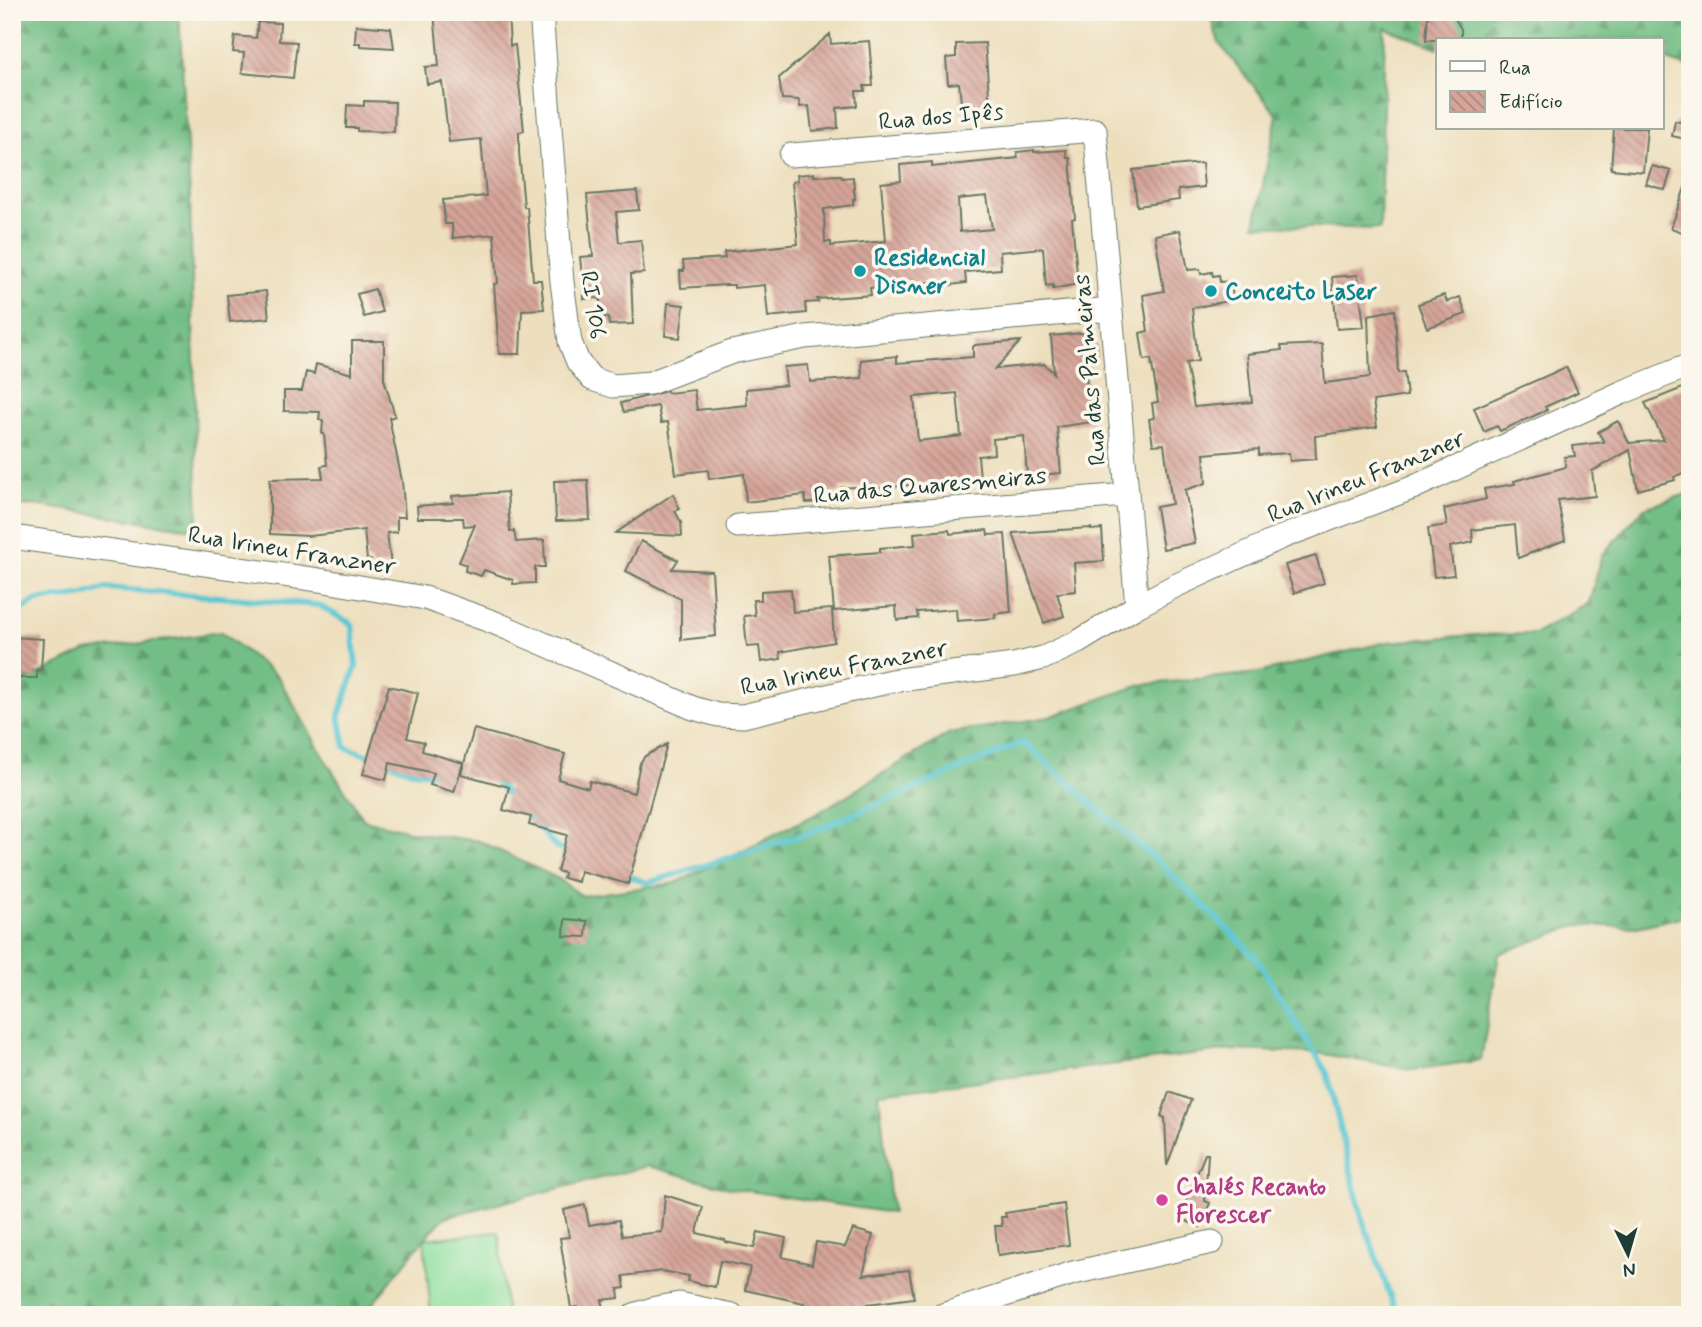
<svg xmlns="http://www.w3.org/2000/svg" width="1702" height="1327" font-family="Mynerve,sans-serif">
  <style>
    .forest { fill: url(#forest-firs); stroke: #497e5d; stroke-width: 2 }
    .green { fill: #8fe0a0; stroke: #578e6a; stroke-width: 2 }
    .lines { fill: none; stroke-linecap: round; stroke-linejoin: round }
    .stream { stroke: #59c6d1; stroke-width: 6 }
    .building { fill: url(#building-back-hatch); fill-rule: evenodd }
    .minor-casing { stroke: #677664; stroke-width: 25 }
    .minor { stroke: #fff; stroke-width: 23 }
    .culture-dot { fill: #0f9aa8; stroke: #fbf7ec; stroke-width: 2.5 }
    .hotel-dot { fill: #d1479c; stroke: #fbf7ec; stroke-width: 2.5 }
    .labels { text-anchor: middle; stroke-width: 7; stroke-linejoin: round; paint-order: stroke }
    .street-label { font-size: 24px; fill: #1f3d34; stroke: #fbf7ec }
    .culture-label { font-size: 24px; font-weight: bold; fill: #0d838f; stroke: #fbf7ec; text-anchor: start }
    .hotel-label { font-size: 24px; font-weight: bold; fill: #b23c85; stroke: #fbf7ec; text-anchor: start }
  </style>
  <defs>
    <pattern id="forest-firs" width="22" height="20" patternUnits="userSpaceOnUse" patternTransform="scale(1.75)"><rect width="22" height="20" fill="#73be86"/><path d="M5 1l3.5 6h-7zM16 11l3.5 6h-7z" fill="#5e9c6e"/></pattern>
    <pattern id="building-back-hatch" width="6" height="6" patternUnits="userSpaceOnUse" patternTransform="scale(1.75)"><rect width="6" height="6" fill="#d6a499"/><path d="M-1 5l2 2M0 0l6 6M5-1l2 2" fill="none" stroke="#ad877e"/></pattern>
  </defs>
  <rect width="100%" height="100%" fill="#fbf7ec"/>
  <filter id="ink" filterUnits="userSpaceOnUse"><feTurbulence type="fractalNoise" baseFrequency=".0143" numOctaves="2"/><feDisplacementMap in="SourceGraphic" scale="14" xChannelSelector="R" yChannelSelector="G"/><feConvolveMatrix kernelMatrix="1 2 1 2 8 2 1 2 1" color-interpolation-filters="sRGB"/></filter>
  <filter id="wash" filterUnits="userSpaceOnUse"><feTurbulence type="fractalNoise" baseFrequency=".00686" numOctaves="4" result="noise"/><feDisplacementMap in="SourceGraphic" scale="28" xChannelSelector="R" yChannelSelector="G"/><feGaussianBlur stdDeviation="1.57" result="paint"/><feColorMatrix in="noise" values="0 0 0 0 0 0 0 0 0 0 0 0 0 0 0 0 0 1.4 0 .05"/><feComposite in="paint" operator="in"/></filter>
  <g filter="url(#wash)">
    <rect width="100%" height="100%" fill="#eddfbe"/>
    <!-- forest -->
    <path class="forest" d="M12 12H179L190 197 198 530 34 505 12 507Z
      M1209 12H1690V68L1662 58V40H1438V48L1385 28 1380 229 1255 225 1277 115 1219 43Z
      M1690 493V915L1637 927 1577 925 1499 954 1481 1060 1412 1070 1318 1053 1232 1050 879 1093 892 1213 729 1188 648 1166 445 1217 424 1239 364 1315H12V687L20 683 86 651 221 632 278 677 326 761 364 820 413 832 479 841 559 879 582 896 676 883 816 814 950 733 1049 717 1140 685 1258 673 1387 642 1473 635 1535 634 1589 603 1602 555 1644 508Z"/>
    <!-- green -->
    <path class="green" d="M499 1232 506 1315H431L424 1239Z"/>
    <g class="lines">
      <!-- stream -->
      <path class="stream" d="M12 612 21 610 37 600 80 596 106 588 318 605 352 624 356 667 339 715 345 747 375 758
        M385 761 412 771 436 773
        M494 780 511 798
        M523 811 557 848 568 852
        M624 874 647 883 809 833 1023 742 1164 867 1255 956 1327 1073 1362 1218 1397 1315"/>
    </g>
    <g id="blocks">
      <!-- building -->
      <path class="building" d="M434 12H508L510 46 515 45 524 131 519 132V152L524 207H527L533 280H541L544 309 522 310 520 354H499L494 284 498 283 494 234 453 238 452 224H445L443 200 486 196 481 139 449 142 442 82 427 84 425 67 439 66Z
        M1451 12 1461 29V40H1426L1428 13Z
        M258 22 280 23 279 41 297 42 293 78 242 73 244 53 233 52 235 36 256 38Z
        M356 25 391 28 394 48 360 46V43H355Z
        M830 34 831 44 869 41 873 86H864L865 91H856L857 106 837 108 838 128 812 131 809 106 800 107 799 100 782 99 779 78Z
        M985 43 990 109 962 111 959 83 948 84 946 58 956 57V44Z
        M364 101 395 102 394 132 357 131V128H346L347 105 364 106Z
        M1675 121 1690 124V140L1672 136Z
        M1614 128H1647L1643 172 1611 169Z
        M1034 150V152L1066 150 1067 158H1070L1075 218 1072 219 1078 284 1053 289V285L1046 286 1043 248 1000 252 1001 269 965 272 966 283 950 285V280L870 288 871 295 817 299 818 302 805 303 806 313 768 317 765 285 734 288V285H727L681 288 680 271H684L683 261 725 258 724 252 798 244 792 182 798 181 797 175 814 173V176L841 175 842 178 853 177 855 199H853V205L824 209 825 242H831V246L886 241 881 183 901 181 900 165 932 162V167L1018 158 1017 152ZM987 196 992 229 960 232 958 199Z
        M1202 163 1204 187 1178 190 1179 200 1137 206 1133 170Z
        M1652 166 1671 171 1665 190 1646 184Z
        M1687 182H1690V235L1671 228Z
        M637 191 639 210 616 212 619 242 641 240 644 273 631 274 633 324 609 325 608 317H601L600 298 584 299 580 257 593 256 587 195Z
        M1180 230 1188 270 1200 269 1201 274 1212 272 1213 276 1219 275 1220 282 1231 281 1233 300 1192 308 1198 361 1186 363 1194 407 1252 402 1247 354 1282 350 1281 346 1322 344 1325 383 1370 377 1368 315 1395 310 1398 373 1404 372 1407 396 1373 401 1377 427 1315 436 1316 459 1290 461 1289 453 1259 455V449L1204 454 1206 483 1185 490 1195 543 1163 549 1156 507 1172 504 1164 444 1153 445 1149 419 1154 418 1152 403 1158 402 1151 359 1144 360 1140 333 1148 331 1143 295 1164 291 1155 235Z
        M1358 275 1364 327 1337 329 1332 277Z
        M375 289 382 312 364 317 357 294Z
        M266 291 269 318 230 322 227 295Z
        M1444 295 1447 302 1460 297 1466 314 1427 328 1418 304Z
        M668 303 684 305 680 338 665 336Z
        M1083 333 1084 343 1096 342 1097 359H1088L1089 369 1085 370 1092 422 1057 427 1061 473 1027 476 1024 436 993 439 994 454 978 456 980 478 871 489V486L840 488V492L822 494 823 502 806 503 805 495 746 502 744 474 709 479 708 470 676 474 668 422 661 423 658 406 624 412 621 403 667 391 668 393 694 390 697 410 747 405 746 389 786 385 784 367 808 365 810 382 862 378 861 360 897 356V363L973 357V347L975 345 1021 341 995 369 1044 364 1054 373 1051 336ZM957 393 961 436 918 441 914 397Z
        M352 341H384V379L395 416 389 418 402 481 405 517H397V532L387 533 391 565 372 566 371 560H367L364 530 309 536 270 534V479L323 478 321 466 327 465 324 434H322L323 421 319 419 320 412 284 411V391H302L306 372 314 374 316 364 352 374Z
        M1566 367 1578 392 1545 407 1547 410 1500 431 1497 426 1484 432 1474 408Z
        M1690 385V470L1674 477 1675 480 1638 490 1630 450 1592 471 1595 496 1558 500 1565 540 1518 558 1515 525 1472 530 1473 542 1450 547 1454 575 1434 577 1428 528 1447 525 1444 509 1486 499 1484 489 1515 484 1514 481 1566 467 1564 457 1575 456 1573 446 1604 442 1598 432 1618 421 1629 443 1664 440 1645 403Z
        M588 480 590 520 556 521 554 481Z
        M507 492 510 532 514 531 516 542 544 540 545 567H535V583L513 584V580L484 570 481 576 465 571 466 565 459 562 475 525 464 526 463 518H418L417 506 453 503 452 496Z
        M673 494 680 509 675 511 681 522 682 536 616 533Z
        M1091 528V530L1102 529 1104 561 1074 563 1076 591 1057 593 1064 616 1044 623 1013 533Z
        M949 530 950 534 987 530 988 535 1005 534 1011 612 995 614V618L957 621 956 609 917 612 918 618 897 620 896 606 834 611 829 556 880 552V548L915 545 914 533Z
        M641 541 678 560 672 569 712 571 716 636 681 640V599L626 571Z
        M1316 556 1324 583 1294 593 1285 565Z
        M791 589 793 612 832 609 834 642 780 652 781 659 761 662 759 646 747 647 744 616 755 615 753 600H761V591Z
        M12 637 43 639 41 670H37V678H12Z
        M389 686 418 693 407 738 424 742 422 751 463 763 454 792 430 785 434 773 390 763 386 780 363 774Z
        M474 729 565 754 558 779 588 788 590 781 634 793 640 763 645 756 667 744 628 884 580 871 578 882 563 878 564 873 557 871 567 835 529 825 531 817 503 810 509 787 461 774Z
        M565 919 587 921 586 937 564 936Z
        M1169 1092 1191 1100 1167 1166 1165 1118 1161 1116Z
        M1205 1154H1208L1205 1201 1210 1203 1200 1227 1179 1218Z
        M665 1195 703 1207 697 1233 725 1240V1242L754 1248 758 1232 786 1238 782 1257 812 1264 816 1242 845 1247 853 1229 873 1235 863 1275 909 1270 914 1298 868 1304 866 1315 826 1308 825 1311 803 1306 804 1303 745 1290 750 1267 720 1261 715 1287 688 1281 689 1276 662 1271 623 1276 625 1288 618 1289 619 1298 602 1300 606 1315H582L578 1307 571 1308 560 1238 569 1237 564 1210 585 1205 589 1225 619 1220 622 1236 662 1232Z
        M1064 1204 1069 1245 998 1255 995 1226H1002L1001 1217H1006L1005 1213Z"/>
    </g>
  </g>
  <g filter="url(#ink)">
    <use href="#blocks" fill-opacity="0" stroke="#677664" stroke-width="2"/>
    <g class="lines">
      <!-- minor casing -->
      <g class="minor-casing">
        <path id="minor" d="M541 12 562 282 570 342 578 362 592 379 613 386 650 383 732 352 805 337 1111 309
          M791 155 1095 130 1137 606
          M738 526 1126 495
          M12 537 319 580 425 598 493 622 693 708 718 715 743 716 891 681 1014 665 1043 658 1078 642 1137 606 1175 586 1282 537 1412 488 1621 393 1690 365
          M634 1315 656 1308 679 1304 732 1315
          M943 1315 1073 1273 1212 1242"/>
      </g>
      <!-- minor -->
      <use href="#minor" class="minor"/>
    </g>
  </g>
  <!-- markers -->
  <g class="culture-dot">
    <circle cx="860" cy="271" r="7"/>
    <circle cx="1211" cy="291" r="7"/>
  </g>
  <circle class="hotel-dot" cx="1162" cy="1200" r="7"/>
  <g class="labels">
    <!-- street labels -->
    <g class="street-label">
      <text transform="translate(941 116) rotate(-5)" y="8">Rua dos Ipês</text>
      <text transform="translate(594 305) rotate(81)" y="8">RI 106</text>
      <text transform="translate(1089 370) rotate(-95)" y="8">Rua das Palmeiras</text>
      <text transform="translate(1366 476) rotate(-22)" y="8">Rua Irineu Franzner</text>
      <text transform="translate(930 485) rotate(-5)" y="8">Rua das Quaresmeiras</text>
      <text transform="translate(292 550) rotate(9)" y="8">Rua Irineu Franzner</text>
      <text transform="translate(844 667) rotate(-11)" y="8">Rua Irineu Franzner</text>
    </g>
    <!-- culture labels -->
    <g class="culture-label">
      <text x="874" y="265">Residencial<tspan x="874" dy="28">Disner</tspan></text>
      <text x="1225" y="299">Conceito Laser</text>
    </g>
    <!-- hotel labels -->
    <g class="hotel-label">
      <text x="1176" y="1194">Chalés Recanto<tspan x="1176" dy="28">Florescer</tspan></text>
    </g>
  </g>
  <!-- margin -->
  <rect width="1702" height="1327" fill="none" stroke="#fbf7ec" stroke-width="42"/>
  <!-- legend -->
  <rect x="1436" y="38" width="228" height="91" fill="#fbf7ec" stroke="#a3ada2" stroke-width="2"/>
  <rect x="1450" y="61" width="35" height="10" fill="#ffffff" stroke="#a3ada2" stroke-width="2"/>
  <text x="1499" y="74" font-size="21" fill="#1f3d34">Rua</text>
  <rect x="1450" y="91" width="35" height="21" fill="url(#building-back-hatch)" stroke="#a3ada2" stroke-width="2"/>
  <text x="1499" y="108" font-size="21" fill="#1f3d34">Edifício</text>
  <!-- north arrow -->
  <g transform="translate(1628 1254) rotate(175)" stroke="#fbf7ec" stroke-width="5" paint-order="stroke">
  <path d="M0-5L12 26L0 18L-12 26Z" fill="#1f3d34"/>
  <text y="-10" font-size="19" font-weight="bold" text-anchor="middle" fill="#1f3d34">N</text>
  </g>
</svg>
